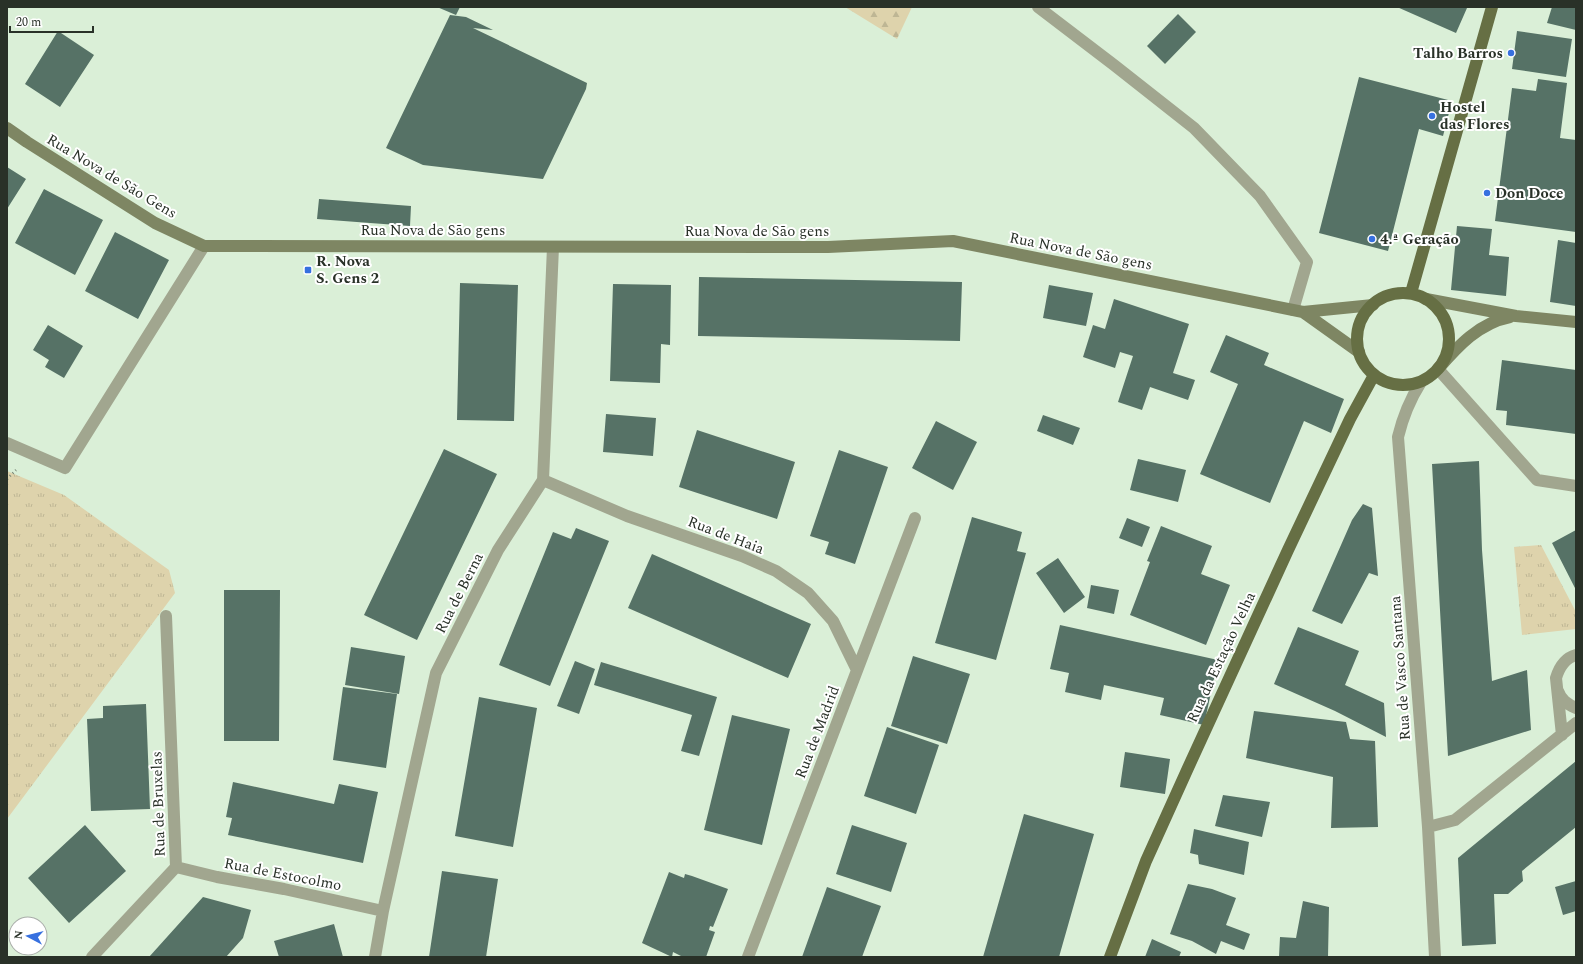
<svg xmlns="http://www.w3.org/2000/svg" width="1583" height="964" font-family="Spectral,serif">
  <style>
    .grass { fill: url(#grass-tufts) }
    .forest { fill: url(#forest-firs) }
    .building { fill: #567266 }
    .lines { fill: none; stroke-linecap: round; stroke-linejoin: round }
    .path { stroke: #798777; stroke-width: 2.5; stroke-dasharray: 1 3; stroke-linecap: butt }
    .lane { stroke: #a1a68f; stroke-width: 12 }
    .street { stroke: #a1a68f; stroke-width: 12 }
    .secondary { stroke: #7e8663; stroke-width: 12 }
    .primary { stroke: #666f44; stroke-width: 12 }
    .poi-dot { fill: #3770df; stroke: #fff; stroke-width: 1.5 }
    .labels { text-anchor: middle; stroke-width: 4; stroke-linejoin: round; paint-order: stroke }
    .poi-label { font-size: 15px; font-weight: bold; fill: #293128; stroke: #fff; text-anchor: start }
    .street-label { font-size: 15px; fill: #293128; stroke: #fff }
  </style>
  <defs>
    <pattern id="grass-tufts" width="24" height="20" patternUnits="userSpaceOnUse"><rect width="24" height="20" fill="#ded3ac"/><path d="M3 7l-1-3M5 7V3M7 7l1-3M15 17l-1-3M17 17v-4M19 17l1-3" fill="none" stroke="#beb694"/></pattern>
    <pattern id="forest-firs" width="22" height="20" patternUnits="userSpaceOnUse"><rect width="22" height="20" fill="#ded3ac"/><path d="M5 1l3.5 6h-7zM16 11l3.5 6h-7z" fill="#beb694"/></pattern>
  </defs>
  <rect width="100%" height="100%" fill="#daefd7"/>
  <!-- grass -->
  <path class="grass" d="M7 471 64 495 169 570 175 593 7 819Z
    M1541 545 1576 612V629L1522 635 1514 547Z"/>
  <!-- forest -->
  <path class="forest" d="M845 7H912L897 39Z"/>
  <!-- building -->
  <path class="building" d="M437 7H460L456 15Z
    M1397 7H1466L1467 8 1456 33Z
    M1552 7H1576V30L1547 23Z
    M1178 14 1196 32 1165 64 1147 46Z
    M450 15 466 17 493 30 473 28 587 83 586 89 543 179 423 165 386 148Z
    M58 31 94 55 60 107 25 84Z
    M1517 31 1572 39 1566 77 1512 69Z
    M1359 77 1452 101 1443 136 1419 129 1388 251 1319 233Z
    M1538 79 1567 83 1560 138 1576 140V232L1495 221 1512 88 1536 91Z
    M7 167 26 179 7 209Z
    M44 189 103 220 75 275 15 243Z
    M319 199 411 206 410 226 317 219Z
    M1457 226 1492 229 1489 255 1509 257 1506 296 1451 290Z
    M115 232 169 260 138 319 85 291Z
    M1558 240 1576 243V306L1550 302Z
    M699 277 962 282 960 341 698 336Z
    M460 283 518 285 514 421 457 420Z
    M613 284 671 285 670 345 661 344 660 383 610 381Z
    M1049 285 1093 293 1086 326 1043 318Z
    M1114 299 1189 324 1173 373 1195 380 1188 400 1150 387 1142 410 1118 402 1133 356 1120 352 1115 368 1083 357 1093 325 1105 329Z
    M48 325 83 346 64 378 45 367 49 360 33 350Z
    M1226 335 1269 353 1264 365 1344 399 1331 433 1304 421 1270 503 1200 474 1238 384 1210 372Z
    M1502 360 1576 370V434L1506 425 1507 411 1496 410Z
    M606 414 656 418 653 456 603 452Z
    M1043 415 1080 428 1073 445 1037 431Z
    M936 421 977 442 953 490 912 468Z
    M697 430 795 462 777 519 679 487Z
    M444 449 497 474 417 640 364 615Z
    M839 450 888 467 855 564 825 554 829 542 810 536Z
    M1138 459 1186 470 1178 502 1130 490Z
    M1479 461 1482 550 1492 681 1527 670 1531 730 1448 756 1432 464Z
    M1363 504 1372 508 1378 576 1369 573 1342 624 1312 611 1352 520Z
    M972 517 1022 532 1017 551 1026 553 996 660 935 643Z
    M1127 518 1150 527 1142 547 1119 538Z
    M1161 526 1212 546 1201 574 1230 585 1206 645 1130 615 1150 562 1147 561Z
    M576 528 609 541 550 686 499 665 553 532 571 539Z
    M1576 530V590L1552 543Z
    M652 554 811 624 788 678 628 608Z
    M1058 558 1085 597 1064 613 1036 573Z
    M1091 585 1119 590 1114 614 1087 608Z
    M224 590H280L279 741H224Z
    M1060 625 1218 660 1204 725 1160 715 1164 698 1104 685 1101 700 1065 692 1069 673 1050 669Z
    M1298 627 1359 651 1345 685 1384 703 1386 737 1335 711 1274 684Z
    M351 647 405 656 399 694 345 685Z
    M913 656 970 674 947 744 891 726Z
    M575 661 595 669 579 714 557 706Z
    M601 662 717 697 699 756 681 751 692 715 594 685Z
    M343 687 397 694 386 768 333 760Z
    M479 697 537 708 513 847 455 836Z
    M146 704 150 809 91 811 87 719 103 718V706Z
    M1254 711 1346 722 1350 739 1375 741 1378 827 1331 828 1333 777 1246 758Z
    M732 715 790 729 762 845 704 830Z
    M887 727 939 745 916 814 864 796Z
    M1125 752 1170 759 1165 794 1120 787Z
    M1576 761V827L1522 871 1523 881 1508 894H1494L1496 944 1462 946 1458 858Z
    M233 782 334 804 339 784 378 792 363 863 228 835 232 818 226 817Z
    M1223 795 1270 802 1262 837 1215 826Z
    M1024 814 1094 834 1059 957H983Z
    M85 825 126 871 69 923 28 878Z
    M852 825 907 843 891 892 836 874Z
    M1194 829 1249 842 1244 875 1199 864 1198 855 1190 853Z
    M442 871 498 879 486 957H429Z
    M669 872 684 878 685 874 692 876 728 889 713 927 710 926 709 930 715 932 706 957H683L673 952 672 957 642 943Z
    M1576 881V911L1563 915 1555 887Z
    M1188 884 1212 889 1236 898 1226 925 1250 934 1244 950 1221 941 1216 954 1192 941 1170 934Z
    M827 887 881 906 862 957H802Z
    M203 897 251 910 243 938 226 957H149Z
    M1303 901 1329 907 1328 957H1279L1280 937 1296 938Z
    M334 924 343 957H279L274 941Z
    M1152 939 1181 952 1179 957H1145Z"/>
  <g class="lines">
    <!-- path -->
    <path class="path" d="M7 479 16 470"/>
    <!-- lane -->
    <path class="lane" d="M1038 7 1114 65 1194 128 1260 196 1307 262 1293 310
      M1438 369 1537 480 1576 486"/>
    <!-- street -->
    <path class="street" d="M1421 382C1409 401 1403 416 1398 437L1428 827 1435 957
      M7 443 65 468 204 246
      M543 480 627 516 742 556 776 571 808 593 833 621 857 670
      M1558 691C1561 700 1567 704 1576 708
      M1562 735 1556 678C1559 668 1565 658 1576 655
      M1428 827 1455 820 1576 723
      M176 867 217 877 284 889 383 911
      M92 957 176 867 166 616
      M375 957 383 911 436 673 498 550 543 480 553 247
      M748 957 915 518"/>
    <!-- secondary -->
    <path class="secondary" d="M7 128 27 142 155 223 204 246 828 247 953 241 1303 312 1373 305
      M1426 299 1516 316 1576 322
      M1303 312 1359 352
      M1438 369C1458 346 1479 323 1510 317"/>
    <!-- primary -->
    <path class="primary" d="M1357 339a46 46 0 1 1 92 0a46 46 0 1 1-92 0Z
      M1411 293 1492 7
      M1110 957 1146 861 1188 768 1288 550 1350 419 1374 375"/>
  </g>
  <!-- markers -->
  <g class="poi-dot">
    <circle cx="1511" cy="53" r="4"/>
    <circle cx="1432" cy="116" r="4"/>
    <circle cx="1487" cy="193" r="4"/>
    <circle cx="1372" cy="239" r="4"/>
    <rect x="304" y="266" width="8" height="8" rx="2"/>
  </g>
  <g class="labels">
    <!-- poi labels -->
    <g class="poi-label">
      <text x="1503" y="58" text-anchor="end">Talho Barros</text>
      <text x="1440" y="112">Hostel<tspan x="1440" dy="17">das Flores</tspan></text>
      <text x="1495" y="198">Don Doce</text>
      <text x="1380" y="244">4.ª Geração</text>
      <text x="316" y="266">R. Nova<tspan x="316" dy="17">S. Gens 2</tspan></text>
    </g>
    <!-- street labels -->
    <g class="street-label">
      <text transform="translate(112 176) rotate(31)" y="5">Rua Nova de São Gens</text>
      <text x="433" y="235">Rua Nova de São gens</text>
      <text x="757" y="236">Rua Nova de São gens</text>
      <text transform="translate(1081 251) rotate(11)" y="5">Rua Nova de São gens</text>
      <text transform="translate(726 535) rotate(21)" y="5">Rua de Haia</text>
      <text transform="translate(459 593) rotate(-63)" y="5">Rua de Berna</text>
      <text transform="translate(1221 657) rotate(-65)" y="5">Rua da Estação Velha</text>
      <text transform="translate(1400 668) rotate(-94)" y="5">Rua de Vasco Santana</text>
      <text transform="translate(817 732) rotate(-69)" y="5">Rua de Madrid</text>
      <text transform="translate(158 804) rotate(-92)" y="5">Rua de Bruxelas</text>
      <text transform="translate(283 874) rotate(11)" y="5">Rua de Estocolmo</text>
    </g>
  </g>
  <!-- border -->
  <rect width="1583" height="964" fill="none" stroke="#293128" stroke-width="16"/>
  <!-- north arrow -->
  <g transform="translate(28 936) rotate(277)"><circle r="19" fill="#ffffff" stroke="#a9ada9"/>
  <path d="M0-3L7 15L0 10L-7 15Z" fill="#3770df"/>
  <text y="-6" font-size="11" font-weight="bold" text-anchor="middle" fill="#293128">N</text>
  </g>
  <!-- scale -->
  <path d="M10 26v6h83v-6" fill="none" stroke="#293128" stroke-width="2"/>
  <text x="16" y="26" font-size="12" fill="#293128" stroke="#ffffff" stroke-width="3" paint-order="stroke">20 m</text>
</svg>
